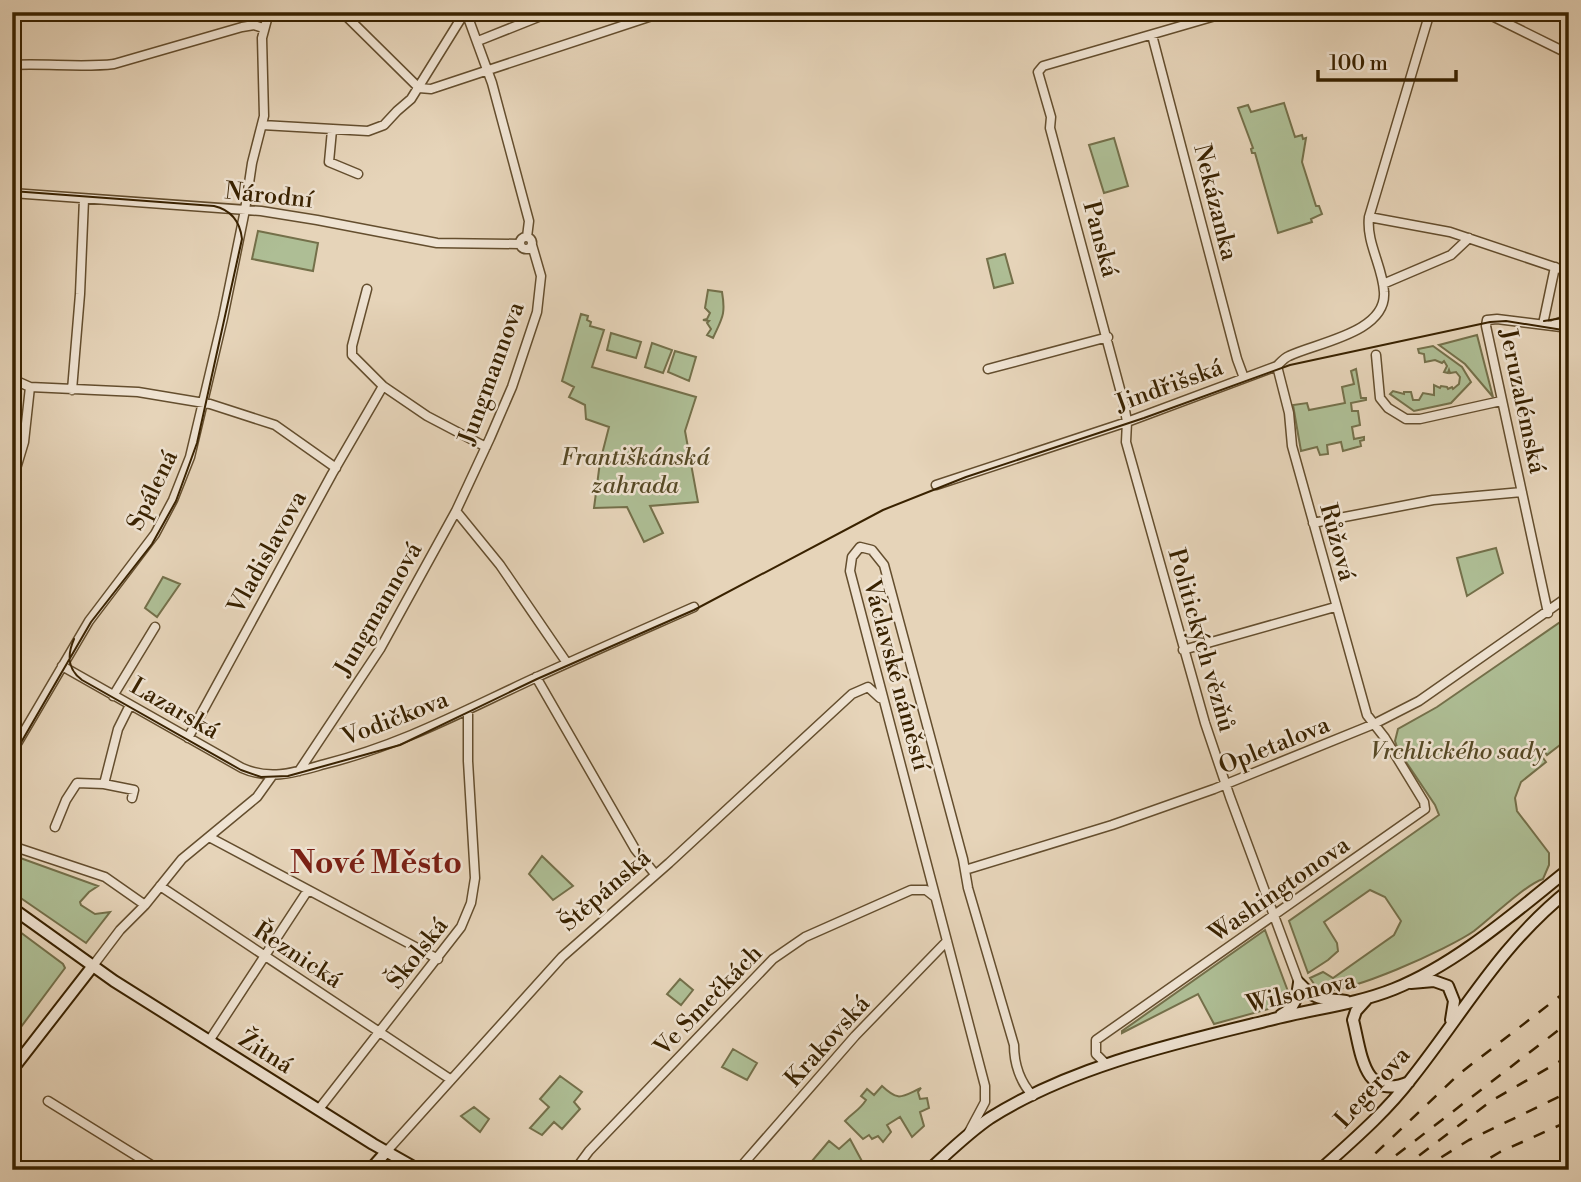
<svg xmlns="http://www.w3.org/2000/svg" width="1581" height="1182" font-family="'Libre Bodoni',serif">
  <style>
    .green { fill: #aebe95; stroke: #74704a; stroke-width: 2 }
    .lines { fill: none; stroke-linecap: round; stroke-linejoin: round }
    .street-casing { stroke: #644e2e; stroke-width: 11 }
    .secondary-casing { stroke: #392200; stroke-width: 14 }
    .street { stroke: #efe3d2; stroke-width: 8 }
    .secondary { stroke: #efe3d2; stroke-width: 10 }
    .tram { stroke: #392200; stroke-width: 2 }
    .rail { stroke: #392200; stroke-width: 2.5; stroke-dasharray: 12 12; stroke-linecap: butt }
    .labels { text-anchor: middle; stroke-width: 5; stroke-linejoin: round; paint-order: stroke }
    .street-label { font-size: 24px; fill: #392200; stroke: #efe3d2 }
    .park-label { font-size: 24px; font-style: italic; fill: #564925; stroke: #efe3d2 }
    .district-label { font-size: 32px; font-weight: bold; fill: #7a1f14; stroke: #efe3d2 }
  </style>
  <rect width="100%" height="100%" fill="#e6d4b9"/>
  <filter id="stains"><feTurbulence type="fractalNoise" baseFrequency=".00286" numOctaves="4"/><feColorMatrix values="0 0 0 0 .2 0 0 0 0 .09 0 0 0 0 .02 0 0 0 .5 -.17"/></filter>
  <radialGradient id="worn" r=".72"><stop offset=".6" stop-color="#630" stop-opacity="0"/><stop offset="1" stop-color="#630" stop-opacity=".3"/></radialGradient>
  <!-- green -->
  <path class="green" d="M1284 103 1295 137 1302 135 1303 139 1306 138 1302 162 1316 206H1319L1322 214 1311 219 1312 222 1278 233 1255 153H1252L1251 149 1253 148 1238 108 1248 105 1251 112Z
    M1114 138 1128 186 1104 193 1089 145Z
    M258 231 318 243 313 271 252 259Z
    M1005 254 1013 283 994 288 987 259Z
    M708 290 722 292C726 315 722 318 713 338L707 335 711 329 707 323 709 321 703 320 707 319 710 313 705 308Z
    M581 314 588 316 587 320 591 322 590 326 604 330 592 367 696 397 685 431 698 502 650 506 663 533 644 542 627 507 594 508 600 462 609 427 586 419 585 405 569 397 574 387 562 381Z
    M611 333 641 342 636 358 607 350Z
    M1477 335 1493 397 1465 364 1439 345Z
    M652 343 672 350 663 373 645 367Z
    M1433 346 1462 367 1471 382 1451 403 1414 411 1390 394 1393 391 1404 394V392H1411L1413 400H1419L1423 393 1434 395V385L1440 388 1441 386 1447 387 1448 389 1452 387 1453 389 1459 384 1460 377 1456 372 1450 373 1449 370 1448 373 1444 372 1447 366 1444 361 1442 363 1435 360 1425 362 1424 354 1419 353 1418 349Z
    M675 351 696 357 689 381 668 372Z
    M1356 369 1361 398H1366V400L1351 403 1352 411H1358L1360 425 1352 427 1354 439 1364 437V440L1360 441 1361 446 1343 451 1341 442 1327 445 1328 454 1320 455 1317 447 1301 451 1293 405 1307 403 1309 410 1345 403 1342 387 1354 384 1351 371Z
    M1496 548 1503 573 1467 596 1457 558Z
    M163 577 180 584 157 617 145 608Z
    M1569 616V738L1547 755 1542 748 1538 751 1546 762 1521 782 1515 798 1517 811 1549 853V865L1543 879C1525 885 1491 918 1474 931 1450 948 1344 997 1318 990L1310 978 1323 972 1333 978 1394 935 1401 921 1385 897 1370 890 1324 922 1337 943 1338 951 1328 960 1308 973 1289 921 1439 815 1435 805 1398 750 1395 741 1398 729 1437 707Z
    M12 855 98 886 89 892 80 902 81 905 95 914 110 912 86 943 12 892Z
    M542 856 573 886 553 900 529 874Z
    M12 926 63 964 65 968 12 1039Z
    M1265 930 1289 994 1288 1000 1283 1005 1214 1024 1198 994 1122 1033V1031Z
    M680 979 693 990 681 1005 667 994Z
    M733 1049 757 1063 747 1080 722 1067Z
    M560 1076 582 1092 574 1102 580 1109 562 1129 554 1122 542 1135 530 1128 549 1107 540 1099Z
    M882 1086C899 1102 901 1097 921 1088L918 1092 920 1099 927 1098 929 1108 920 1112 924 1126 912 1137 900 1117 887 1125 891 1132 883 1142 878 1136 872 1139 869 1135 863 1139 845 1121C853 1112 859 1111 866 1100L861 1096 867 1089 874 1095Z
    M474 1107 489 1119 480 1132 461 1116Z
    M850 1139 864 1165 856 1170H809L806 1168 829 1141 839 1149Z"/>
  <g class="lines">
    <!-- street casing -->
    <g class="street-casing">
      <path id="street" d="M342 12 419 88
        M466 12 492 83 529 221 527 237
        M1229 12 1043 66 1038 72 1051 117 1050 128 1124 404 1127 422 1126 442 1205 723 1230 797 1299 983
        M1484 12 1569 54
        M1152 35 1237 359 1244 378
        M478 41 551 12
        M12 65C46 63 81 68 114 64L242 27 254 25 263 28
        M419 88 431 89 664 12
        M262 125 368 131 384 125 397 111 411 99 465 12
        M332 130 329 162 358 174
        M12 193 261 211 317 220 437 243 520 244
        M1369 217 1450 232 1569 272
        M520 243a6 6 0 1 1 12 0a6 6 0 1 1-12 0Z
        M1383 284 1451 255 1469 238
        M367 289 352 346V355L383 386 427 416 486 447
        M1543 324 1555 267
        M1555 324 1569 319
        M1376 355 1380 398 1388 408 1406 419H1420L1501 401
        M988 369 1108 337
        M12 379 30 387 138 392 210 404 275 425 336 468
        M72 390 80 294 84 199
        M12 482 24 442 30 387
        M936 485 1127 422 1277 366C1281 362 1284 358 1289 356 1315 343 1387 333 1384 292 1383 267 1366 243 1369 217L1430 12
        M456 511 500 565 567 663
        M1313 523 1433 500 1522 492
        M1548 613 1486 326 1487 320 1497 319 1569 328
        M1183 650 1335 607
        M62 666 242 768C271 781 296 772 325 764 404 744 465 710 537 677 589 653 642 630 694 607
        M536 677 635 849 655 874
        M113 696 155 627
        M130 705 118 729 104 784 134 790 132 798
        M188 738 332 474 383 386
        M12 752 89 621 155 534 173 500 190 457 223 318 245 210 252 163 264 116 262 38 269 12
        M299 771 380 649 456 511 490 438 512 387 537 312 541 276 532 245
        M55 827 66 800 77 783 104 784
        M209 837 438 959
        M12 846 105 877 145 905
        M965 870 1112 825 1214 789 1374 724 1419 701 1569 596
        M160 886 450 1079
        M92 967 120 930 145 905 182 859 257 797 272 776
        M209 1041 308 890
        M1106 1064 1096 1054V1040L1425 809 1424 802 1385 738 1367 715 1292 446 1289 413 1277 366
        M48 1101 156 1168 154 1170
        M319 1109 461 927 471 903 475 878 468 761V710
        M969 1132 985 1102V1086L850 571 852 557 860 547 872 550 884 565 963 859 968 888 1014 1045C1014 1063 1020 1082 1033 1096
        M386 1152 562 957 669 863 852 694 868 687 880 698
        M575 1170 589 1151 773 959 805 937 911 890H926L935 897
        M738 1170 855 1036 947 941"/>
    </g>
    <!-- secondary casing -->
    <g class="secondary-casing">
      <path id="secondary" d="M12 908 114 981 373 1144 419 1170
        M1299 983C1317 1002 1322 998 1346 1001
        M1411 983 1434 981 1448 986 1454 1001 1451 1020
        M1366 1000 1356 1011 1353 1020C1361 1051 1363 1102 1409 1082
        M1281 1015C1295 1008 1297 998 1299 983
        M12 1070 92 967
        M370 1170 386 1152
        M929 1170C949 1152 968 1133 990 1118 1072 1066 1176 1043 1270 1020 1311 1009 1354 1005 1394 989 1458 963 1515 912 1569 869
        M1320 1170C1352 1141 1385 1113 1411 1079 1465 1011 1500 945 1569 890"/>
    </g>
    <!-- street -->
    <use href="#street" class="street"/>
    <!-- secondary -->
    <use href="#secondary" class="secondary"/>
    <!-- tram -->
    <path class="tram" d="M12 191 214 206C231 210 240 221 242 239L197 443 176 501 152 544 91 622 12 758
      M1544 321 1569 317
      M74 639C67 655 67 669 82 680L241 770 261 777 288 776 400 745 537 679 694 610 883 510 966 477 1144 418 1290 365 1490 322 1506 321 1569 331"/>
    <!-- rail -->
    <path class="rail" d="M1358 1170 1459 1074 1569 989
      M1377 1170 1569 1022
      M1400 1170 1491 1101 1569 1056
      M1421 1170 1469 1140 1569 1092
      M1470 1170 1500 1152 1569 1121
      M1542 1170 1569 1163"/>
  </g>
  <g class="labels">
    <!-- street labels -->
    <g class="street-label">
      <text transform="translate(269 195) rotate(6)" y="8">Národní</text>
      <text transform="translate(1216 202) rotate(76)" y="8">Nekázanka</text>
      <text transform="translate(1101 239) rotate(75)" y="8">Panská</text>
      <text transform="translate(491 373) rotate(-70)" y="8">Jungmannova</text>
      <text transform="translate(1169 385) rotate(-20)" y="8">Jindřišská</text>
      <text transform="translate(1523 401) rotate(78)" y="8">Jeruzalémská</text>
      <text transform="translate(152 490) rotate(-64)" y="8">Spálená</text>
      <text transform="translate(1338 542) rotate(75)" y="8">Růžová</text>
      <text transform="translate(267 552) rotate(-61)" y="8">Vladislavova</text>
      <text transform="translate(378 609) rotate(-60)" y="8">Jungmannová</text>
      <text transform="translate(1202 640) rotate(74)" y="8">Politických vězňů</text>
      <text transform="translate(897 675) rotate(75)" y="8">Václavské náměstí</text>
      <text transform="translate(175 708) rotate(30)" y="8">Lazarská</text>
      <text transform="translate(395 718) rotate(-21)" y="8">Vodičkova</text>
      <text transform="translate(1274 745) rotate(-22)" y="8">Opletalova</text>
      <text transform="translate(1279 889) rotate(-35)" y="8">Washingtonova</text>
      <text transform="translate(605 890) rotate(-41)" y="8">Štěpánská</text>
      <text transform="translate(417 953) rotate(-52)" y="8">Školská</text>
      <text transform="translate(298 955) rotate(33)" y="8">Řeznická</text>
      <text transform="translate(1301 992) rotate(-13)" y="8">Wilsonova</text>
      <text transform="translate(708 1000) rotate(-46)" y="8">Ve Smečkách</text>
      <text transform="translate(827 1041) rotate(-48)" y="8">Krakovská</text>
      <text transform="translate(266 1052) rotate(32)" y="8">Žitná</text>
      <text transform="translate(1372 1087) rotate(-48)" y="8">Legerova</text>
    </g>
    <!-- park labels -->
    <g class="park-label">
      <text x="635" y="465">Františkánská<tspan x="635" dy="28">zahrada</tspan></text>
      <text x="1458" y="759">Vrchlického sady</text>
    </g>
    <!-- district labels -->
    <g class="district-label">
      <text x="376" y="873">Nové Město</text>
    </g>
  </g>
  <!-- margin -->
  <rect width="1581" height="1182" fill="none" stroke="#e6d4b9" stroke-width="42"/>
  <rect x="14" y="14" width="1553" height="1154" fill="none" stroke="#392200" stroke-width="3.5"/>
  <rect x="21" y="21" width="1539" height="1140" fill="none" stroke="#392200" stroke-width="2"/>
  <!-- scale -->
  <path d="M1318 70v10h138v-10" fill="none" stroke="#392200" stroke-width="3.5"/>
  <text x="1329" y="70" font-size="21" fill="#392200" stroke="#efe3d2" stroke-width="5" paint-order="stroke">100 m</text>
  <rect width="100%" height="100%" filter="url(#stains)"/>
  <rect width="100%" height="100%" fill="url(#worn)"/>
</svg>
